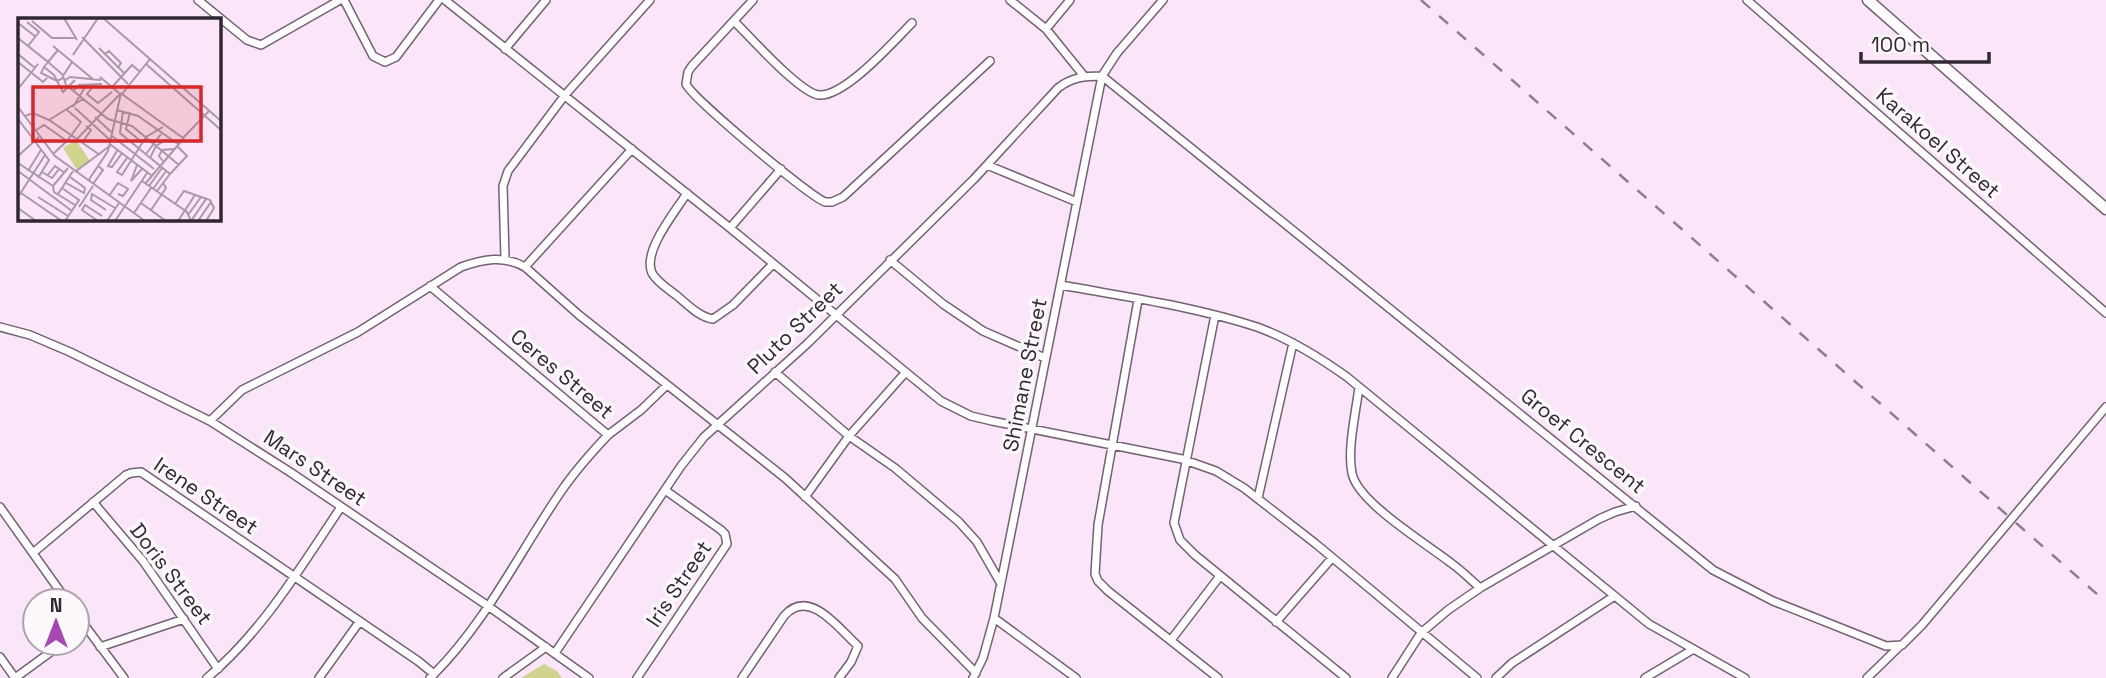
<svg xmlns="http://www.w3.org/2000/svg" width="2106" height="678" font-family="'Space Grotesk',sans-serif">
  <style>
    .green { fill: #d1d48e }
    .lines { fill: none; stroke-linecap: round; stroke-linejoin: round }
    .street-casing { stroke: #746172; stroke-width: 10 }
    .secondary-casing { stroke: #746172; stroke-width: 13 }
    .street { stroke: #fff; stroke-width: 7 }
    .secondary { stroke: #fff; stroke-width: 10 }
    .rail { stroke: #8c7e8c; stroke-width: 2.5; stroke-dasharray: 12 12; stroke-linecap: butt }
    .labels { text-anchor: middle; stroke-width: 7; stroke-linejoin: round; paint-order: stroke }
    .street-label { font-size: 21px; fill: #302830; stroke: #fcf8fc }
    .inset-road { fill: none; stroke: #a999a9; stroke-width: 2 }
    .view { fill: #d62828; fill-opacity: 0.15; stroke: #d62828; stroke-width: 3.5 }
    .inset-edge { fill: none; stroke: #302830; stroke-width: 3.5 }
  </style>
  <rect width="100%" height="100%" fill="#fae5f9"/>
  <!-- green -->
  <path class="green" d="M544 664 557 671 562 678H521Z"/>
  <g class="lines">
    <!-- street casing -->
    <g class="street-casing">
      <path id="street" d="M198 0 247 40 261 45 340 0
        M344 0 373 56 385 62 396 57 439 0
        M445 0 730 228 941 401 971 416 992 421 1182 459 1216 471 1244 488 1316 544 1477 678
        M753 0 692 66 688 72 686 84C693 99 808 195 825 202H832L843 197 990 61
        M1010 0 1046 29 1084 76
        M1163 0 1117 53 1102 76 1713 570 1773 601 1886 646 1902 645 1922 625 2106 407
        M1747 0 2106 313
        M734 21C750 37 800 93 819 95 845 97 894 41 912 23
        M1046 29 1070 0
        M505 49 546 0
        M987 165 1077 202
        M687 193C676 211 642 251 652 273 657 282 668 289 676 295 687 304 699 317 713 319L733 305 773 264
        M730 228 781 169
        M505 258 503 186 508 171 565 95 650 0
        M890 260 943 304 983 331 1045 358
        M525 267 579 315 785 478 895 579 922 618 976 673
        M1061 285C1126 297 1193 306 1257 327 1290 339 1319 357 1347 377L1649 624 1745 678
        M430 286 608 435C591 453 574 472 560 493 519 553 486 622 434 674
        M1138 300 1098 525 1095 574 1098 581 1108 591 1218 678
        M1215 315 1174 523 1180 540 1195 555 1346 678
        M0 327 30 335 70 352 210 421 290 472 488 606 589 678
        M775 372 849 436 895 468 959 522 977 542 1000 582
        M1359 387C1356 412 1347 449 1352 473 1357 502 1427 544 1451 563 1461 570 1470 579 1480 588
        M210 421 242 390 358 332 461 267C484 259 503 255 525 267L632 149
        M608 435 641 410 667 385
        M805 497 849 436 905 373
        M1258 498 1293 343
        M93 502 143 561 218 669
        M0 507 67 601
        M34 552 126 475 131 473 141 472 418 661 434 674 430 678
        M77 615 124 678
        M994 618 1076 678
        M1276 622 1332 558
        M1171 640 1220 576
        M100 647 184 619
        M555 653 681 466 704 437 807 344 974 179 1058 88C1072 77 1085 76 1102 76L994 618 983 658 973 678
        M0 657 15 678
        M15 678 63 643
        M207 678C263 631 300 568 341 507
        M319 678 360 621
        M503 678 546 647
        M637 678 727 544 725 534 721 530 665 490
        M742 678 784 616C809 587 838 628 858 646L851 662 839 678
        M1392 678 1421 633 1448 610 1480 588 1599 519 1615 512 1636 506
        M1496 678 1512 663 1613 597
        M1645 678 1692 650
        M1867 678 1901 645"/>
    </g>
    <!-- secondary casing -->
    <g class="secondary-casing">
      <path id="secondary" d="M1868 0 2106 209"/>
    </g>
    <!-- street -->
    <use href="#street" class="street"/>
    <!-- secondary -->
    <use href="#secondary" class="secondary"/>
    <!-- rail -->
    <path class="rail" d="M1421 0 2106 602"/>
  </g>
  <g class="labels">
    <!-- street labels -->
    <g class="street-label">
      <text transform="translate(1938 143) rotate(41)" y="7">Karakoel Street</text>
      <text transform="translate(795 328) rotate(-44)" y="7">Pluto Street</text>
      <text transform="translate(562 374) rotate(40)" y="7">Ceres Street</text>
      <text transform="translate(1025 375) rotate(-79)" y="7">Shimane Street</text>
      <text transform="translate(1583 441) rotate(39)" y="7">Groef Crescent</text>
      <text transform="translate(315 468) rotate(34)" y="7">Mars Street</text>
      <text transform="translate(206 496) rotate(34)" y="7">Irene Street</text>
      <text transform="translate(171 574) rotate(53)" y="7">Doris Street</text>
      <text transform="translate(679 584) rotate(-56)" y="7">Iris Street</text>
    </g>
  </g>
  <!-- overview -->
  <g transform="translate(18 18)">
    <rect width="203" height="203" fill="#fae5f9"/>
    <path d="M58 122 72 143 59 152 45 130Z" fill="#d1d48e"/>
    <path class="inset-road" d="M46 0 59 22M85 0 203 103M14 3 34 20H58M9 4 21 14 10 28M0 5 18 19M64 19 110 66M0 20 30 44 26 49M35 28 76 62M81 30 106 55M40 32 30 44 45 57M0 36 17 50M87 36 91 33 103 45 100 50M55 37 80 0M132 41 104 76 165 120 191 93M0 44 25 64 29 60M54 44 45 58 48 67 90 101 114 108 161 147M128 46 203 112M26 49 36 57 39 63 23 55ZM82 59 101 75M45 60 39 63 45 74 57 62M46 63 52 59 83 62M77 66 69 76 80 85 94 74M95 68 114 47 121 53M0 71 20 46M55 73 61 67 84 66M0 89 37 138 127 203M55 89 69 66M57 90 93 123M49 92 63 104 49 123M99 92 120 98 160 126M105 93 102 115 141 147M112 94 108 111 125 125M7 98 15 95 31 102 82 137M77 99 93 114M0 101 31 142 20 160M31 102 65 81M17 113 26 107 49 123 35 136M94 118 136 151M59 121 103 75M64 125 73 112 68 108M100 131 90 148 94 149 104 135M128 136 143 116M0 138 21 119M109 140 99 154 104 157 128 119 145 109M132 140 138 128 149 121M145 143 141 138 144 132 156 131M0 145 35 168M119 147 113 163 124 151M0 153 54 193M10 153 23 132M24 154 34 160 41 151M57 154 93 127 133 157M152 156 169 138 159 128M29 158 37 148 47 155M70 163 90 133 103 75M124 163 169 194 173 203 188 181M48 165 66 175 67 170 52 159M75 166 85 152 80 148M127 166 166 120M35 168 36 174 57 187M35 168 50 150M131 168 144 150M44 170 61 182 47 203M135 171 148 153M0 173 44 203M139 173 152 156 141 147M40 176 55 153M91 178 100 165 110 171 105 178 100 176M0 179 27 137M20 179 50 198M123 185 148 203M157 186 166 173 192 182 196 190 188 203M61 189 75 168M0 190 18 203M88 192 73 182 74 176 97 190M133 192 148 170 145 165M116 195 133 170M170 197 183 179M80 203 64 192 67 187 84 198M89 203 101 185M97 203 129 155M160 203 177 177M180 203 193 184"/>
    <path class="view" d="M15 69H183V123H15Z"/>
    <rect width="203" height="203" class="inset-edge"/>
  </g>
  <!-- north arrow -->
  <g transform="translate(56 622)"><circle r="33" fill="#fcf8fc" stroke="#aaa5aa" stroke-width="2"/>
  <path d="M0-5L12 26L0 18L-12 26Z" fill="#a749b3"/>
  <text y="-10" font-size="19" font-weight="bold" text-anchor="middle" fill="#302830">N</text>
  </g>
  <!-- scale -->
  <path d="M1861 52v10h128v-10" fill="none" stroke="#302830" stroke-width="3.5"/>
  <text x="1871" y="52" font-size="21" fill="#302830" stroke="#fcf8fc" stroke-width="5" paint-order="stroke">100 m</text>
</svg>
